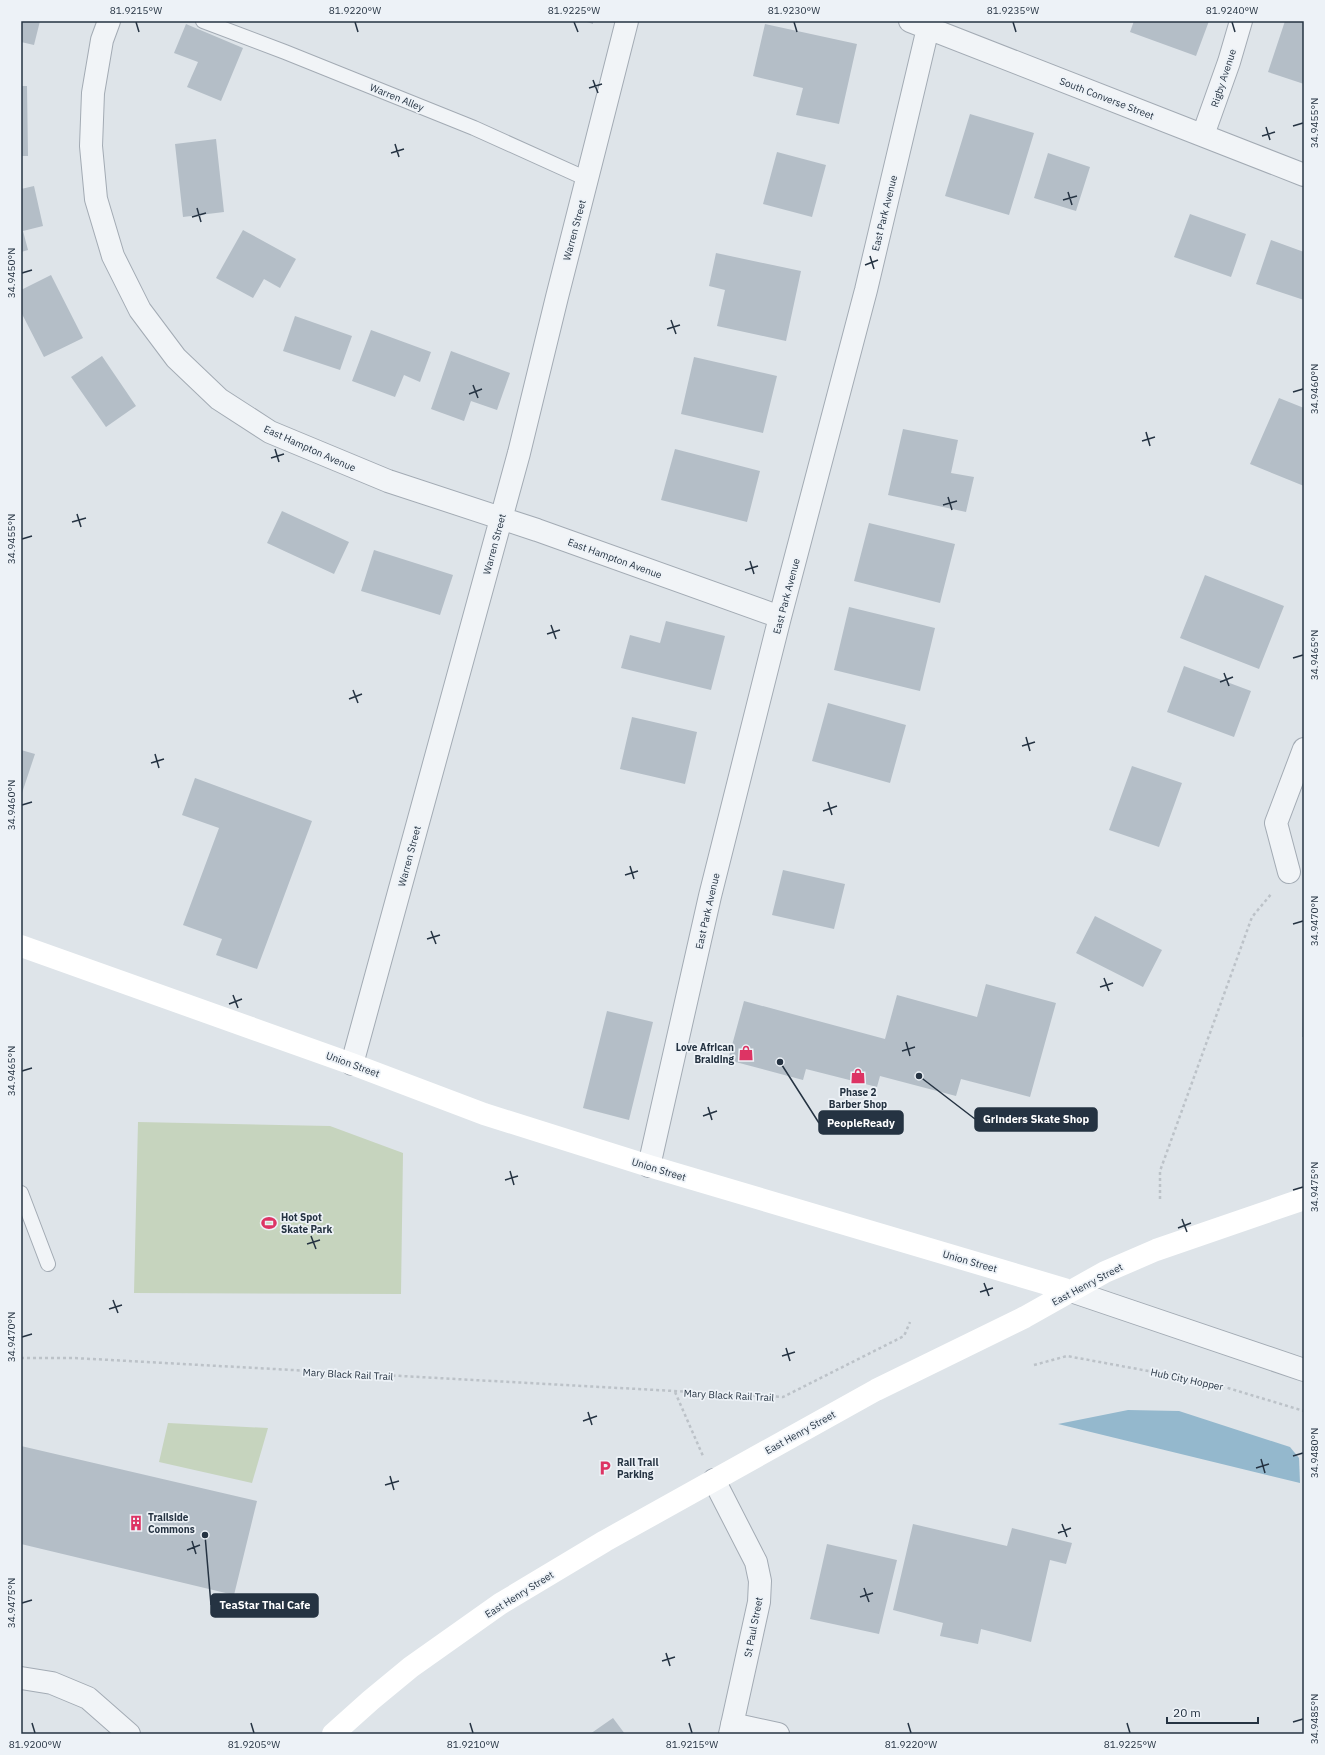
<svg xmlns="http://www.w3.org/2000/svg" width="1325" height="1755" font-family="'IBM Plex Sans',sans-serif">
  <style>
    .green { fill: #c6d4be }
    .water { fill: #94b8cd }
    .building { fill: #b4bec7 }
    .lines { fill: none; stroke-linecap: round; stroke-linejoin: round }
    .service-casing { stroke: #a3abb4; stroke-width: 16 }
    .minor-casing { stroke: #a3abb4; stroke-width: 24 }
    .path { stroke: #bcc2c8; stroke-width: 2.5; stroke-dasharray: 3 3; stroke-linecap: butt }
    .service { stroke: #f1f4f7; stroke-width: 14 }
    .minor { stroke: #f1f4f7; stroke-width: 22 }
    .secondary { stroke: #fff; stroke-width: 22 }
    .ticks { fill: none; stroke: #253342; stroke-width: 1.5 }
    .labels { text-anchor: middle; stroke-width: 3.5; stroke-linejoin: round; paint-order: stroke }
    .street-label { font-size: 10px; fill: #253342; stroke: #edf2f7 }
    .poi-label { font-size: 10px; font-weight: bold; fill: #253342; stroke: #edf2f7; text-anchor: start }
    .leader { fill: none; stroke: #253342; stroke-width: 1.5 }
    .callout-dot { fill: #253342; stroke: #edf2f7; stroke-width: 1.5 }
    .callout { fill: #253342; stroke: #253342; stroke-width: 1.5 }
    .callout-label { font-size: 11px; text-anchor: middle; font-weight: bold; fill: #fff }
    .neatline { fill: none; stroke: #253342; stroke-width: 1.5 }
    .ticks-label { font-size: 10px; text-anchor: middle; fill: #253342 }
  </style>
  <rect width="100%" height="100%" fill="#dee4e9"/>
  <!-- green -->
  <path class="green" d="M138 1122 330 1126 403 1153 401 1294 134 1293Z
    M168 1423 268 1428 252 1483 159 1462Z"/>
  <!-- water -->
  <path class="water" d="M1128 1410 1179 1411 1290 1447 1299 1458 1300 1483 1058 1424Z"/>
  <!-- building -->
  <path class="building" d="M21 21H40L34 45 21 42Z
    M584 21H593V24Z
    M1134 21H1209L1196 56 1130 32Z
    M1285 21H1304V84L1268 72Z
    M186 24 243 48 221 101 187 87 198 62 174 53Z
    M765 24 857 44 839 124 796 115 803 88 753 76Z
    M21 86H27L28 156H21Z
    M970 114 1034 133 1009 215 945 196Z
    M216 139 224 212 183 217 175 144Z
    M777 152 826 165 812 217 763 204Z
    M1048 153 1090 167 1076 211 1034 198Z
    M34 186 43 226 23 231 28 250 21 252V189Z
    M1190 214 1246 234 1231 277 1174 257Z
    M243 230 296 259 280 288 264 279 253 298 216 278Z
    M1271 240 1304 252V300L1256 284Z
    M716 253 801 271 786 341 717 326 725 290 709 286Z
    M51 275 83 338 44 357 21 312V290Z
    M295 316 352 336 340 370 283 351Z
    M371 330 431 352 420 382 404 375 395 397 352 381Z
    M451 351 510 373 497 410 471 401 464 421 431 409Z
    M102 356 136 406 106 427 71 377Z
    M694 357 777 376 763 433 681 414Z
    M1279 398 1304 408V486L1250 464Z
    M903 429 958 440 951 473 974 477 966 512 888 495Z
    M675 449 760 471 747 522 661 500Z
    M282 511 349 542 334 574 267 543Z
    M869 523 955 544 940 603 854 581Z
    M374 550 453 575 440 615 361 591Z
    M1205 575 1284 606 1259 669 1180 638Z
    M849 607 935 628 920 691 834 670Z
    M666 621 725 636 711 690 621 668 630 635 660 643Z
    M1184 666 1251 691 1234 737 1167 712Z
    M828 703 906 725 890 783 812 761Z
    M632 717 697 732 685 784 620 769Z
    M21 750 35 754 21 796Z
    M1132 766 1182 783 1159 847 1109 830Z
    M195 778 312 821 257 969 216 955 222 939 183 925 219 828 182 815Z
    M783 870 845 884 834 929 772 915Z
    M1095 916 1162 950 1143 987 1076 953Z
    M986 984 1056 1003 1030 1097 961 1079 956 1096 880 1076 877 1087 806 1069 803 1080 728 1060 744 1001 885 1039 897 995 977 1017Z
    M1303 1000H1304V1037H1302Z
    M607 1011 653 1022 629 1120 583 1108Z
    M21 1446 257 1501 234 1595 21 1544Z
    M913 1524 1007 1546 1012 1528 1072 1543 1066 1564 1050 1560 1031 1642 981 1629 978 1644 940 1636 943 1623 893 1610Z
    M827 1544 897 1560 879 1634 810 1619Z
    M613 1718 625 1734H590Z"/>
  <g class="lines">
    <!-- service casing -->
    <g class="service-casing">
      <path id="service" d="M203 21 285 52 474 128 587 179
        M21 1193 48 1264"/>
    </g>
    <!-- minor casing -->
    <g class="minor-casing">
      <path id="minor" d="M109 21 102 40 93 93 91 146 96 199 113 256 140 310 176 358 219 399 270 432 388 481 537 530 780 617
        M910 21 1304 175
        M1203 135 1229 62 1241 21
        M1289 872 1276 823 1304 749
        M352 1064 519 453 557 297 627 21
        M649 1166 710 896 780 617 866 290 928 28
        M1071 1291 1304 1370
        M714 1480 756 1562 760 1581 759 1602 730 1734
        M21 1678 52 1683 88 1698 129 1734
        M732 1724 778 1734"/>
    </g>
    <!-- path -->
    <path class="path" d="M1160 1199V1171L1252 917 1272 893
      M21 1358H74L783 1397 904 1336 910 1322
      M1034 1365 1067 1356 1208 1382 1304 1411
      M675 1392 703 1456"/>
    <!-- service -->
    <use href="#service" class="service"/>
    <!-- minor -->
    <use href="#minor" class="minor"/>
    <!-- secondary -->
    <path class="secondary" d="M21 946 352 1064 484 1114 649 1166 1071 1291
      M333 1734 371 1700 411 1667 500 1604 605 1541 876 1390 1025 1317 1105 1272 1156 1250 1304 1199"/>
  </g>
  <!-- ticks -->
  <path class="ticks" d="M136 22 139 32M355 22 358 32M574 22 578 32M794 22 797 32M1013 22 1016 32M1232 22 1235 32M593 80 598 93M589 88 602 84M1293 126 1303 123M1266 127 1270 140M1262 136 1275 132M395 144 399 157M391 153 404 149M1068 192 1072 205M1063 200 1077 196M197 208 201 222M192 217 206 213M870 256 874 269M865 265 878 260M22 273 32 270M671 320 676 334M667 329 680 325M473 385 478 398M1293 392 1303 389M469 394 482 389M1146 432 1150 446M1142 441 1155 437M275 449 279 462M271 458 284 454M948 497 952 510M943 505 957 501M77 514 81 527M72 522 86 518M22 539 32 536M750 561 754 574M745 570 758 566M551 625 556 639M547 634 560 630M1293 658 1303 655M1224 673 1229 686M1220 682 1233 677M353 690 358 703M349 699 362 694M1026 737 1030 751M1022 746 1035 742M155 754 159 768M151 763 164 759M828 802 832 815M22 805 32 802M823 811 837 806M630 866 634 879M625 875 638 871M1293 924 1303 921M431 931 436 944M427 939 440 935M1104 978 1109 991M1100 987 1113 983M233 995 238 1008M229 1004 242 999M906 1042 910 1056M902 1051 915 1047M22 1071 32 1068M708 1107 712 1120M703 1116 717 1111M510 1171 514 1185M505 1180 518 1176M1293 1190 1303 1187M1182 1219 1187 1232M1178 1228 1191 1223M311 1236 316 1249M307 1244 320 1240M984 1283 989 1296M980 1292 993 1288M113 1300 118 1313M109 1309 122 1305M22 1337 32 1334M786 1348 790 1361M782 1356 795 1352M588 1412 592 1425M583 1421 597 1416M1293 1456 1303 1453M1261 1459 1265 1473M1256 1468 1269 1464M390 1476 394 1490M385 1485 399 1481M1062 1524 1067 1537M1058 1533 1071 1528M192 1541 196 1554M187 1550 200 1545M864 1588 869 1602M860 1597 873 1593M22 1603 32 1600M666 1653 670 1666M662 1661 675 1657M1293 1722 1303 1719M32 1723 35 1733M251 1723 254 1733M470 1723 473 1733M689 1723 692 1733M908 1723 911 1733M1127 1723 1130 1733"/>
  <!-- icons -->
  <defs>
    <g id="shop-bare" transform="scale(1.2)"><path d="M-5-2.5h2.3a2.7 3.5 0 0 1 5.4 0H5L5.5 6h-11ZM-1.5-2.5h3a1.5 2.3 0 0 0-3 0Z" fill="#dd3464" stroke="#edf2f7" stroke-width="2.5" paint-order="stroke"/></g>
    <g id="stadium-bare" transform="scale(1.2)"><path d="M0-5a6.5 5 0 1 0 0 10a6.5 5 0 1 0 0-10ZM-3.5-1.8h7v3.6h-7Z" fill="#dd3464" stroke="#edf2f7" stroke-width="2.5" paint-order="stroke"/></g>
    <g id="parking-bare" transform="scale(1.2)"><path d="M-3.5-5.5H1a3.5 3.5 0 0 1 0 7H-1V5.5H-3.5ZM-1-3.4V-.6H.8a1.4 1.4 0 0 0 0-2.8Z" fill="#dd3464" stroke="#edf2f7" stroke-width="2.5" paint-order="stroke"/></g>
    <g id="building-bare" transform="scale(1.2)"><path d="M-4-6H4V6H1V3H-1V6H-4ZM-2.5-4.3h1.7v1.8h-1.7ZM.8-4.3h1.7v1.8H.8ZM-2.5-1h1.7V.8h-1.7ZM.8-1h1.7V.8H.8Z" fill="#dd3464" stroke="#edf2f7" stroke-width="2.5" paint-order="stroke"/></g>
  </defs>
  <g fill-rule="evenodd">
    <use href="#shop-bare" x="746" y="1053"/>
    <use href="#shop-bare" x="858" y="1076"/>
    <use href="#stadium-bare" x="269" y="1223"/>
    <use href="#parking-bare" x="605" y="1468"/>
    <use href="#building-bare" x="136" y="1523"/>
  </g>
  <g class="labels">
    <!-- street labels -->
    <g class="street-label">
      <text transform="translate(1223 78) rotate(-72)" y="4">Rigby Avenue</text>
      <text transform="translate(397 97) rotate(22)" y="4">Warren Alley</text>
      <text transform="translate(1107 98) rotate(21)" y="4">South Converse Street</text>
      <text transform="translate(884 213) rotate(-76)" y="4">East Park Avenue</text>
      <text transform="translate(574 230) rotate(-75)" y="4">Warren Street</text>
      <text transform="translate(310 448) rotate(24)" y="4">East Hampton Avenue</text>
      <text transform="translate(494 544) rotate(-75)" y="4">Warren Street</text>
      <text transform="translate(615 558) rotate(20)" y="4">East Hampton Avenue</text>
      <text transform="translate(786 596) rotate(-75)" y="4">East Park Avenue</text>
      <text transform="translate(409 856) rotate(-75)" y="4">Warren Street</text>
      <text transform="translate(707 911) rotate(-77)" y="4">East Park Avenue</text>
      <text transform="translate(353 1064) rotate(20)" y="4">Union Street</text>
      <text transform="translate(659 1169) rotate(17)" y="4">Union Street</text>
      <text transform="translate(970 1261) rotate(16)" y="4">Union Street</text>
      <text transform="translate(1087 1284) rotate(-28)" y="4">East Henry Street</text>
      <text transform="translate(348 1374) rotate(3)" y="4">Mary Black Rail Trail</text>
      <text transform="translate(1187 1379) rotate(12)" y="4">Hub City Hopper</text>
      <text transform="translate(729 1395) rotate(3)" y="4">Mary Black Rail Trail</text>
      <text transform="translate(800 1432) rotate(-29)" y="4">East Henry Street</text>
      <text transform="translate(519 1594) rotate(-32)" y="4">East Henry Street</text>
      <text transform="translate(753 1627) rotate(-79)" y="4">St Paul Street</text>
    </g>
    <!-- poi labels -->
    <g class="poi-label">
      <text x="734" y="1051" text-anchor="end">Love African<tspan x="734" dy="12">Braiding</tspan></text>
      <text x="858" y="1096" text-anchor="middle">Phase 2<tspan x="858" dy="12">Barber Shop</tspan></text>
      <text x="281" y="1221">Hot Spot<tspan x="281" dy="12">Skate Park</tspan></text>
      <text x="617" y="1466">Rail Trail<tspan x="617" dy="12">Parking</tspan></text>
      <text x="148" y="1521">Trailside<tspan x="148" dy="12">Commons</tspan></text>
    </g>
  </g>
  <!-- callouts -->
  <path class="leader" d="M919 1076L975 1119M780 1062L819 1123M205 1535L211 1605"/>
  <g class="callout-dot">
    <circle cx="919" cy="1076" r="4"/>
    <circle cx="780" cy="1062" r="4"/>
    <circle cx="205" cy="1535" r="4"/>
  </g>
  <g class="callout">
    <rect x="975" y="1108" width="122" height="23" rx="4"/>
    <rect x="819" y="1111" width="84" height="23" rx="4"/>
    <rect x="211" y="1594" width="107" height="23" rx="4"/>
  </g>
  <g class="callout-label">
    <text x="1036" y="1123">Grinders Skate Shop</text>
    <text x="861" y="1127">PeopleReady</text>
    <text x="265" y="1609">TeaStar Thai Cafe</text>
  </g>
  <!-- border -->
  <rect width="1325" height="1755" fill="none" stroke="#edf2f7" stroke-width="44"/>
  <!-- scale -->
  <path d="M1167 1717v6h91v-6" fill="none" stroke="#253342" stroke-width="2"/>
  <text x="1173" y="1717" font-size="12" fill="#253342" stroke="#edf2f7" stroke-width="3" paint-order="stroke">20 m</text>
  <rect x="22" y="22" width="1281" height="1711" class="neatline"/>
  <g class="ticks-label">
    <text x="136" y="14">81.9215°W</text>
    <text x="355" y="14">81.9220°W</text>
    <text x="574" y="14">81.9225°W</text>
    <text x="794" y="14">81.9230°W</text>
    <text x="1013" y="14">81.9235°W</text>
    <text x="1232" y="14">81.9240°W</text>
    <text transform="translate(1314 123) rotate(-90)" y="4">34.9455°N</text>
    <text transform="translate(11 273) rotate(-90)" y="4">34.9450°N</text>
    <text transform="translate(1314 389) rotate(-90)" y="4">34.9460°N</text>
    <text transform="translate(11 539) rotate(-90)" y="4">34.9455°N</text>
    <text transform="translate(1314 655) rotate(-90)" y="4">34.9465°N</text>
    <text transform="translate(11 805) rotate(-90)" y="4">34.9460°N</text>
    <text transform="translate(1314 921) rotate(-90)" y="4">34.9470°N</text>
    <text transform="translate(11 1071) rotate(-90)" y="4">34.9465°N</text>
    <text transform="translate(1314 1187) rotate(-90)" y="4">34.9475°N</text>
    <text transform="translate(11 1337) rotate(-90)" y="4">34.9470°N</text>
    <text transform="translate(1314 1453) rotate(-90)" y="4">34.9480°N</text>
    <text transform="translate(11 1603) rotate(-90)" y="4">34.9475°N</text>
    <text transform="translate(1314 1719) rotate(-90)" y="4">34.9485°N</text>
    <text x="35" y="1748">81.9200°W</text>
    <text x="254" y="1748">81.9205°W</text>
    <text x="473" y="1748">81.9210°W</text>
    <text x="692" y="1748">81.9215°W</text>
    <text x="911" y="1748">81.9220°W</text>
    <text x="1130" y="1748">81.9225°W</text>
  </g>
</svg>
